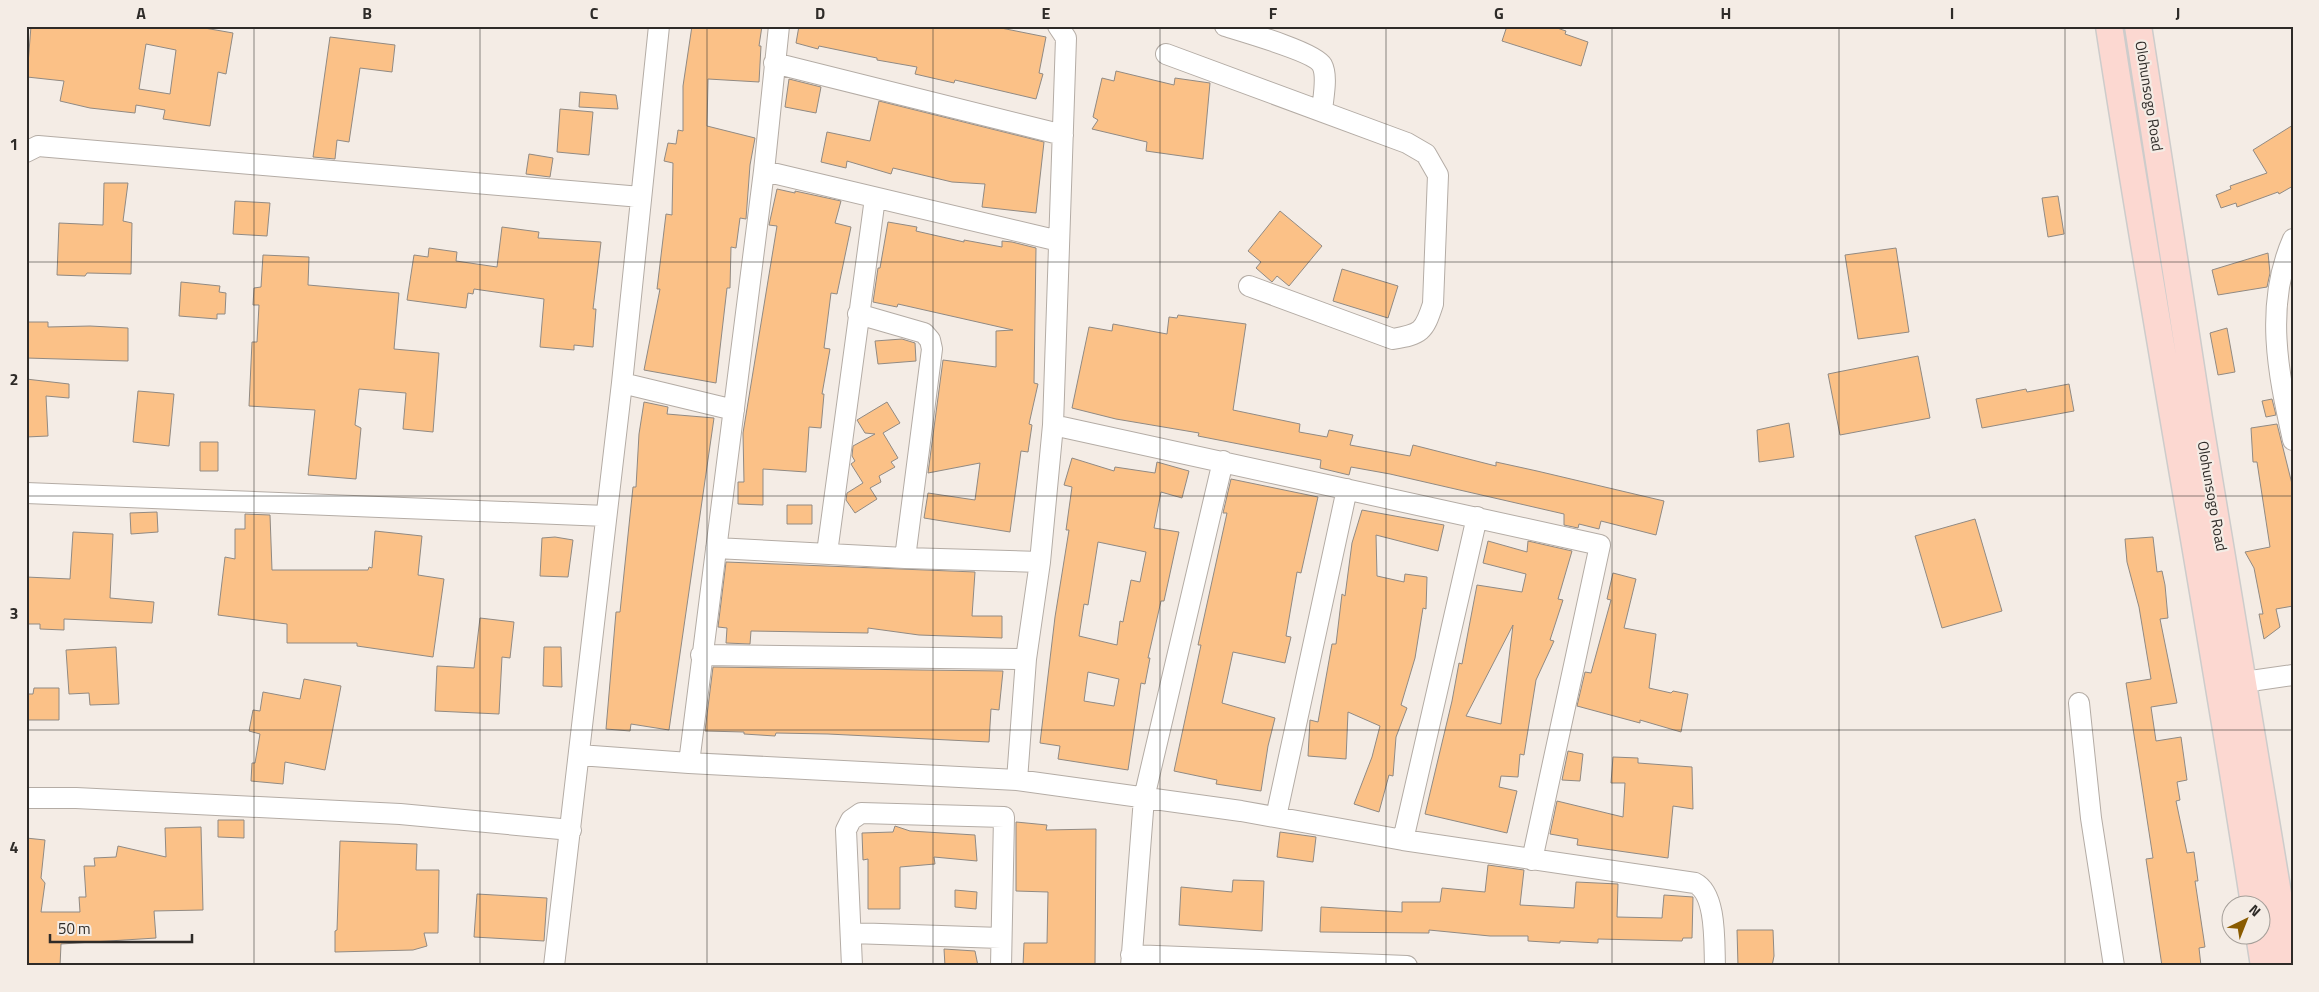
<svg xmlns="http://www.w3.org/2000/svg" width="2319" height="992" font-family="'Titillium Web',sans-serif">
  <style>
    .building { fill: #fbc187; stroke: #918a83; fill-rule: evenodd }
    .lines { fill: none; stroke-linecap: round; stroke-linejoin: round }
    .minor-casing { stroke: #b4aca5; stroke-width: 22 }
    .major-casing { stroke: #cdcccb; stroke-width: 29 }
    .minor { stroke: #fff; stroke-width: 20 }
    .major { stroke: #fcd8d1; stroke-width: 26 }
    .grid { fill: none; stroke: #2e2b28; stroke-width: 1; stroke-opacity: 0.55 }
    .labels { text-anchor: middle; stroke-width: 4.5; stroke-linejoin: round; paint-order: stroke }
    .street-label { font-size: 15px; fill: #2e2b28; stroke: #f4ece5 }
    .neatline { fill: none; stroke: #2e2b28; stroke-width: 2 }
    .grid-label { font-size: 16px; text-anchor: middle; font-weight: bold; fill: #2e2b28 }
  </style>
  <rect width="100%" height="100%" fill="#f4ece5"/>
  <!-- building -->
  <path class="building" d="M31 26H193L233 33 226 74 218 72 210 126 163 119 165 110 136 105 135 113 90 108 60 101 64 81 27 77ZM146 44 176 50 170 94 139 89Z
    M692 26H762L759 46H761L759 82 708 79 707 126 755 138 750 165 746 219 740 218 736 248 731 247 730 288H727L716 383 644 370 660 289H657L666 214 672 215 673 163 664 161 668 143 676 144 678 130 683 131V86Z
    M799 26H991L1046 37 1039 73 1043 74 1036 99 955 80 954 83 915 74 917 67 877 60V58L819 46 818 49 796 43Z
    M1507 26H1551L1566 31 1565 34 1588 42 1581 66 1502 41Z
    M330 37 395 45 392 72 360 68 349 142 337 140 335 159 313 157Z
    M1116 71 1174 85 1175 78 1210 83 1203 159 1146 151 1147 142 1092 129 1098 120 1093 117 1102 78 1114 81Z
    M789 79 821 87 816 113 785 107Z
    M580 92 616 95 618 109 579 107Z
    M879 101 1044 142 1036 213 982 207 985 184 952 182 893 168 891 174 847 161 846 168 821 162 827 132 870 141Z
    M560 109 593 112 589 155 557 152Z
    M2293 125V186L2279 194 2278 192 2237 207 2236 203 2221 208 2216 195 2231 189 2230 186 2267 173 2253 150Z
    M529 154 553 158 550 177 526 174Z
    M104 183H128L123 221 132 223 131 274 87 273 85 276 57 275 59 223 103 225Z
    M777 189 795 193V191L841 201 835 223 851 227 837 294 831 293 824 348 830 349 822 394H824L821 428 809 427 806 472 763 469V505L738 504V482H744L743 433 777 226 769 225Z
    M2058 196 2064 234 2048 237 2042 198Z
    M235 201 270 203 267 236 233 234Z
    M1280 211 1322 246 1289 286 1277 276 1272 282 1256 268 1261 262 1248 251Z
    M888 222 917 227 916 231 964 242V240L1002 247V241L1012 242 1036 248 1034 383 1038 384 1029 424 1032 425 1028 452 1021 451 1010 532 924 518 928 493 975 500 980 463 928 473 943 360 996 367V331L1013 330 898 304 897 307 873 302 878 268H880Z
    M502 227 539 232 538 238 601 242 593 309H596L593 347 574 345V350L540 347 544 299 474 289 473 294 468 293 466 308 407 300 414 255 428 257 429 248 457 252 456 261 497 267Z
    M1896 248 1909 332 1858 339 1845 255Z
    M2268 253 2270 273 2267 287 2218 295 2212 270Z
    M263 255 309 257 308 285 399 293 394 349 439 353 433 432 403 429 406 393 359 389 355 425 361 428 356 479 308 475 315 410 249 406 252 342H257L259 305H253L254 288 261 287Z
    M1342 269 1398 286 1388 318 1333 301Z
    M181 282 220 286 219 292 226 293 225 314H217V319L179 316Z
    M1178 315 1246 324 1233 410 1300 424 1299 432 1327 437 1329 430 1353 435 1350 445 1410 456 1413 445 1496 466V462L1537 471 1664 501 1656 535 1601 521 1599 529 1579 524 1578 528 1564 525V514L1390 474 1351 467 1349 475 1320 468 1321 460 1198 436 1199 433 1116 419 1072 408 1089 327 1112 331 1113 324 1167 334 1169 317 1177 318Z
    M26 322H48V327L90 326 128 328V361L26 358Z
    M2227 328 2235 372 2218 375 2210 333Z
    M902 339 915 343 916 361 878 364 875 341Z
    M1918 356 1930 418 1840 435 1828 374Z
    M26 379 69 384V398L46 396 48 436 26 437Z
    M2069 384 2074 411 1982 428 1976 399 2026 389 2027 392Z
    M138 391 174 394 169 446 133 442Z
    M2272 399 2276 415 2266 417 2262 401Z
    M644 402 668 407 667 414 714 418 669 730 631 724 630 731 606 729 616 612H620L633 487H636L639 434Z
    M887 402 900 423 883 433 898 458 891 462 895 467 879 476 881 482 870 488 877 499 855 513 846 500 847 493 863 483 851 464 855 461 852 456 853 446 875 434 865 433 857 420Z
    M1789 423 1794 457 1759 462 1757 430Z
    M2277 424 2293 488V606L2276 609 2280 627 2264 639 2259 614H2263L2254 568 2245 552 2270 547 2257 462H2253L2251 428Z
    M200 442H218V471H200Z
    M1072 458 1114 471 1115 467 1155 473 1157 462 1189 471 1182 498 1161 492 1154 528 1179 532 1164 601H1161L1148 658H1150L1145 684 1141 683 1128 770 1058 759 1060 746 1040 743 1055 617 1069 530H1066L1072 487 1064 485ZM1098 542 1146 552 1140 582 1131 580 1123 622 1120 621 1117 645 1079 636 1084 604 1088 605ZM1088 672 1119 679 1114 706 1084 701Z
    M1231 479 1318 497 1301 573 1297 572 1286 636 1291 637 1285 663 1233 652 1222 703 1275 718 1268 746 1261 791 1216 784 1217 780 1174 771 1201 645H1198L1227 513H1223Z
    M787 505H812V524H787Z
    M1362 510 1444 525 1438 551 1376 535 1377 576 1404 582 1405 574 1427 577 1426 609 1423 608 1415 658 1401 705 1407 708 1396 737 1393 776 1389 775 1379 812 1354 804 1372 757 1380 726 1348 712 1346 759 1308 756 1310 720 1318 722 1332 644H1336L1342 594 1345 596 1352 543Z
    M157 512 158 532 131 534 130 513Z
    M245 514 270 515 272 570H368L369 567 372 568 375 531 422 536 418 575 444 579 433 657 357 646V643H287V624L218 615 225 557 235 559V529H245Z
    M1975 519 2002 611 1942 628 1915 536Z
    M73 532 113 534 110 598 154 602 152 623 64 619V630L40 629V624H26V577L70 579Z
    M555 537 573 540 568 577 540 576 542 538Z
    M2153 537 2157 572 2162 571 2165 585 2168 618 2160 619 2177 703 2151 707 2156 741 2181 737 2187 780 2177 782 2180 800 2176 801 2187 853 2194 852 2198 881H2195L2205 947 2199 948 2201 966H2162L2146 859 2153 858 2126 683 2151 679 2139 607 2127 562 2125 539Z
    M1488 541 1527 552 1528 541 1572 551 1558 599 1563 600 1550 640 1554 641 1536 680 1524 755 1520 754 1518 777 1501 776 1499 787 1517 791 1507 833 1425 814 1452 701 1459 663 1462 664 1477 585 1522 592 1526 574 1483 563ZM1513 625 1501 724 1466 716Z
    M726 562 975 572 972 616H1002V638L919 635 868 628V633L751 631 750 644 726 643 727 628 718 627Z
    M1613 573 1636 579 1624 628 1656 634 1649 688 1671 693 1673 691 1688 694 1681 732 1640 720V723L1577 706 1585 672 1591 673 1611 600 1607 599Z
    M480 618 514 622 510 658 502 657 499 714 435 711 437 666 474 668Z
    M116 647 119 704 90 705 89 693 69 694 66 650Z
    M544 647H561L562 687 543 686Z
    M713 667 920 670 1003 671 999 710 991 709 989 742 828 734 776 733 775 736 744 734V732L705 731Z
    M304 679 341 686 325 770 285 762 283 784 251 781 252 763H255L260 734 249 731 253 710 260 711 263 692 300 699Z
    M34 688H59V720H26V694H33Z
    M1568 751 1583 754 1580 781 1562 780Z
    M1613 757 1638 758V763L1692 767 1693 809 1673 806 1668 858 1577 845 1578 839 1550 834 1557 801 1623 817 1625 783H1611Z
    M218 820H244V838L218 837Z
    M1016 822 1047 825 1046 830 1096 829 1095 966H1023L1024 943H1047L1048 892 1016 891Z
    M895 826 910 831 975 835 977 861 934 857 935 864 900 867V909H868V859L863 860 862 833 893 832Z
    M201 827 203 910 154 911 156 938 61 944 60 966H26V838L45 840 41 878 45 883 41 912H80L79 897H86L84 866H95L94 858 116 857 118 846 166 857 165 828Z
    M1280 832 1316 837 1313 862 1277 857Z
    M340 841 417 844 416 870H439L438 933H424L427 946 413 950 335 952V931L337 930Z
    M1488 865 1524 870 1520 905 1574 908 1576 882 1618 884 1617 917 1662 918 1664 895 1693 897 1692 938H1683L1682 941 1598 939V943L1560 941V943L1528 941V936H1490L1429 930V933L1320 932 1321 907 1402 912V902H1440L1442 888 1485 892Z
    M1233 880 1264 881 1262 931 1179 925 1181 887 1232 892Z
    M955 890 977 892 976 909 955 907Z
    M477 894 547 898 544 941 474 937Z
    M1737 930H1773L1774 956 1772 966H1738Z
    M944 949 975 951 978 966H945Z"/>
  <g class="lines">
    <!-- minor casing -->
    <g class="minor-casing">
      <path id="minor" d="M1225 26C1241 31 1315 52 1322 65 1328 76 1323 98 1322 111
        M1166 54 1407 143 1426 154 1438 175 1433 304C1424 332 1421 334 1393 339L1249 286
        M774 63 1063 135
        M26 152 38 146 641 197
        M764 171 1059 241
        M2293 239C2264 305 2278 373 2293 440
        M858 314 924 333 930 340 932 349 905 558
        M622 383 734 410
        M1053 425 1600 545 1532 860
        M26 493 606 516
        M716 548 905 558 1040 562
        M827 553 875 198
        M701 655 1026 659
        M2244 682 2293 675
        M2079 703 2091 818 2114 966
        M579 755 689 763 1017 780 1241 811 1403 840 1695 883C1717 894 1714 944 1715 966
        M689 763 764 171 779 26
        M1017 780 1026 659 1040 562 1053 425 1066 38 1058 26
        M26 798H76L400 814 571 830
        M1276 817 1347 489
        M1403 840 1477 517
        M851 933 1001 938
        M1131 955 1407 966
        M554 966 622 383 659 26
        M852 966 846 830 851 820 861 813 1004 817 1001 966
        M1131 966 1144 798 1223 461"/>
    </g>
    <!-- major casing -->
    <g class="major-casing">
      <path id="major" d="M2109 26C2154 320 2209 611 2254 904
        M2138 26 2199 419 2290 966
        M2259 934 2264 966"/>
    </g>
    <!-- minor -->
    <use href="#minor" class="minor"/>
    <!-- major -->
    <use href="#major" class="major"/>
  </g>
  <!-- grid -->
  <path class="grid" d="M254 26V966M480 26V966M707 26V966M933 26V966M1160 26V966M1386 26V966M1612 26V966M1839 26V966M2065 26V966M26 262H2293M26 496H2293M26 730H2293"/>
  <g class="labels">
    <!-- street labels -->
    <g class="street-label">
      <text transform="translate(2149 96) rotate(81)" y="5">Olohunsogo Road</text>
      <text transform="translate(2212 496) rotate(80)" y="5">Olohunsogo Road</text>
    </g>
  </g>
  <!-- border -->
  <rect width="2319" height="992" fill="none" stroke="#f4ece5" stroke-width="55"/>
  <!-- north arrow -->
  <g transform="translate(2246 920) rotate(43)"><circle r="24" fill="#f4ece5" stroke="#a59f99"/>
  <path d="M0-4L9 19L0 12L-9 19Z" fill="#8a5b00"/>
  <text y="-8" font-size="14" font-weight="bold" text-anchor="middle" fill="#2e2b28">N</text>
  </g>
  <!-- scale -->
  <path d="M50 934v8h142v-8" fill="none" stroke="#2e2b28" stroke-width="2.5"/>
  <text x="58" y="934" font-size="15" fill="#2e2b28" stroke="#f4ece5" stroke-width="4" paint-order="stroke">50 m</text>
  <rect x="28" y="28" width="2264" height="936" class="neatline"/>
  <g class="grid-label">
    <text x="141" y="19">A</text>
    <text x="367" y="19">B</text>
    <text x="594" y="19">C</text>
    <text x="820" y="19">D</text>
    <text x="1046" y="19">E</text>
    <text x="1273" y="19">F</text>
    <text x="1499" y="19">G</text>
    <text x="1726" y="19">H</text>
    <text x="1952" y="19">I</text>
    <text x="2178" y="19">J</text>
    <text x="14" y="150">1</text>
    <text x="14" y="385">2</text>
    <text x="14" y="619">3</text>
    <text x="14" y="853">4</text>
  </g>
</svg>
